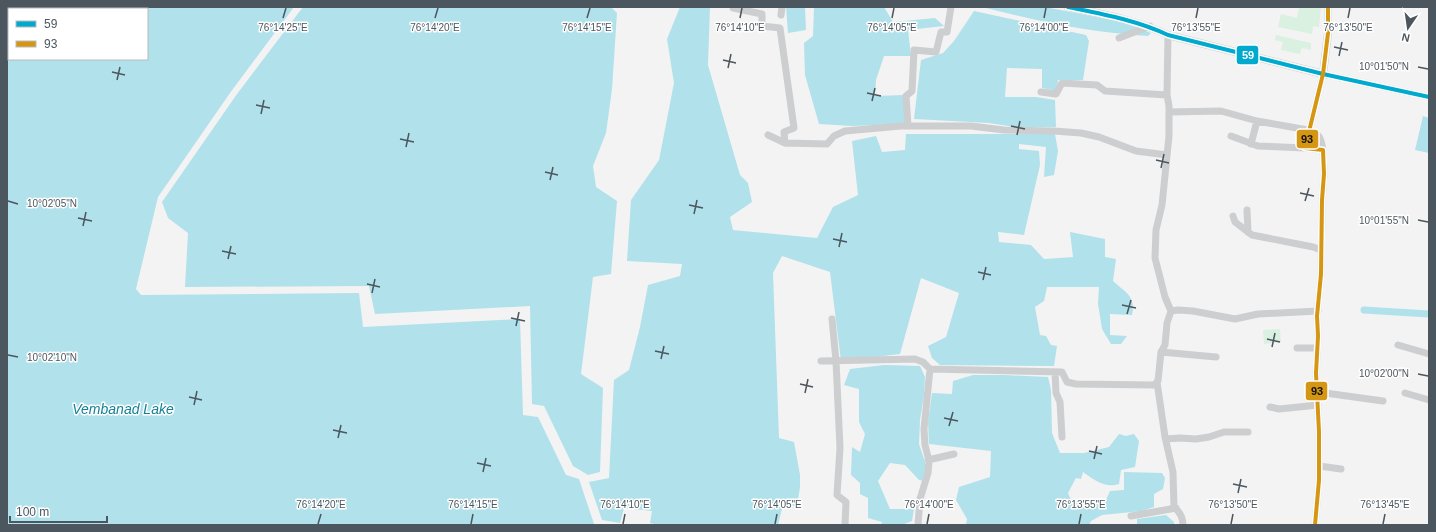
<svg xmlns="http://www.w3.org/2000/svg" width="1436" height="532" font-family="Arial,sans-serif">
  <style>
    .green { fill: #daf0e1 }
    .water { fill: #b1e1eb; fill-rule: evenodd }
    .lines { fill: none; stroke-linecap: round; stroke-linejoin: round }
    .canal { stroke: #b1e1eb; stroke-width: 7 }
    .minor { stroke: #cdced0; stroke-width: 7 }
    .tertiary { stroke: #cdced0; stroke-width: 8 }
    .bus-1-casing { stroke: #fff; stroke-width: 7 }
    .bus-2-casing { stroke: #fff; stroke-width: 7 }
    .bus-1 { stroke: #00a9ce; stroke-width: 4 }
    .bus-2 { stroke: #d59613; stroke-width: 4 }
    .ticks { fill: none; stroke: #4b565e; stroke-width: 1.5 }
    .labels { text-anchor: middle; stroke-width: 3; stroke-linejoin: round; paint-order: stroke }
    .water-label { font-size: 14px; font-style: italic; fill: #168096; stroke: #fff }
    .ticks-label { font-size: 10px; text-anchor: middle; fill: #4b565e; stroke: #fff; stroke-width: 3; stroke-linejoin: round; paint-order: stroke }
    .line-badge { stroke: #fff; stroke-width: 1.5 }
    .badge-label { font-size: 11px; text-anchor: middle; font-weight: bold; fill: #fff }
    .pale-badge-label { font-size: 11px; text-anchor: middle; font-weight: bold; fill: #111 }
  </style>
  <rect width="100%" height="100%" fill="#f3f3f3"/>
  <!-- green -->
  <path class="green" d="M1299 7H1321L1319 27 1313 26 1312 34 1278 27 1281 14 1297 18Z
    M1276 35 1311 43V50L1302 48 1300 54 1281 50 1283 42 1275 40Z
    M1280 329 1281 342 1264 344 1263 330Z"/>
  <!-- water -->
  <path class="water" d="M7 7H294L230 93 158 197 136 289 141 295 359 293 363 327 520 319 523 415 538 417 566 475 579 479 594 524 598 525H7ZM9 9H147V59H9Z
    M303 7H611L617 13 612 89 606 133 593 166 596 187 617 201 611 274 593 277 581 374 603 388 600 472 588 475 573 466 544 406 532 404 530 306 375 314 369 286 185 287 188 233 168 218 162 202 237 94Z
    M680 7H710L708 65 740 175 748 183 752 202 730 217 733 230 817 238 833 207 858 195 852 141 876 136 882 152 905 150 906 134H1055L1058 151 1054 175 1044 177 1046 147 1019 144V149L1039 151 1040 165 1024 235 998 232 999 242 1031 245 1044 259 1073 257 1070 232 1105 239V257L1116 259 1113 281C1126 293 1136 296 1132 315L1110 314V335L1127 336 1121 344H1111L1102 329 1098 304 1099 287H1047L1044 301 1035 307 1040 335 1046 336 1051 345 1057 346 1054 366 940 365 932 358 928 346 946 337 959 293 921 278 900 354 841 361 830 272 782 256 773 273 779 438 794 442 800 475V487L797 506 783 505 778 525H658L650 523 652 511 624 508 620 523 602 520 589 482 609 478 614 380 629 370 640 327 648 285 680 276 682 264 627 261 631 200 659 160 674 83 667 39Z
    M786 7H805L806 30 788 33Z
    M814 7H884L893 22 935 18 944 26 908 30 911 56H884L876 80 875 96 904 95 906 124 852 126 819 124 805 75 804 43 813 36Z
    M982 7H1045L1122 22 1151 33 1148 36C1091 33 1037 21 982 7Z
    M974 11 1086 35 1089 41 1083 80H1058L1057 91 1042 88V69L1007 68 1005 97H1036L1055 100 1056 127H1015L989 123 914 119 921 60 943 53 954 41Z
    M1423 116 1429 118V153L1415 150Z
    M884 365 920 366 925 377 924 395 920 420 919 444 927 468 925 481 919 480 905 465 890 463 878 481 890 509H914L912 521 902 525H881L882 522 868 518V498L860 494V483L851 475 852 447 860 452 865 434 859 422V389L844 385 850 369Z
    M973 375H1004L1048 377 1051 390 1052 433 1060 453H1084L1109 447 1119 434 1126 436 1134 434 1139 441 1135 467 1121 470 1119 484C1105 489 1093 479 1083 472L1081 479 1076 478 1068 493 1071 500C1086 505 1092 506 1106 500L1110 491 1124 490V472L1162 473 1165 478 1163 489 1154 494V507L1142 511 1102 515 1091 521 1089 525H966L967 519 956 500 959 487 990 477 991 451 929 444 928 422 932 393 952 394 953 381Z
    M1166 515 1174 522V525H1137V519Z"/>
  <g class="lines">
    <!-- canal -->
    <path class="canal" d="M1364 310 1429 314"/>
    <!-- minor -->
    <path class="minor" d="M733 7V8L762 14V26L780 28 794 128 784 132 785 143 827 144 834 136 845 131 901 126H971L1004 130 1054 131 1081 133 1099 137 1136 151 1167 155
      M781 15 782 7
      M1119 38 1150 26
      M1041 92 1056 94 1062 83 1097 85 1105 91 1167 95 1168 35
      M1169 112 1221 111 1257 121 1308 130C1320 134 1321 138 1323 150
      M908 126 906 96 912 91 914 50 936 52 941 32H947L951 7
      M768 135 785 143
      M1231 136 1258 146 1305 148
      M1251 144 1257 121
      M1247 210 1248 232
      M1233 216 1235 222 1252 235 1313 247 1321 250
      M1171 311 1178 310 1193 311 1235 319 1258 314 1318 311
      M832 319 836 361 840 448 837 495 846 502 845 525
      M1398 345 1429 354
      M1297 348H1317
      M1161 352 1216 357
      M821 361 915 359 923 362 930 369 1062 372 1067 382 1076 384 1154 385 1158 381 1161 352 1165 345 1167 323 1171 311 1165 297 1155 258 1156 230 1162 205 1169 136V106L1167 95
      M1055 372 1056 393 1060 402 1062 437
      M1157 382 1165 437 1173 472 1174 507C1180 512 1183 517 1183 525
      M1318 392 1383 401
      M1405 393 1429 400
      M1270 407 1279 409 1318 405
      M1166 439 1180 438 1196 439 1209 437 1224 432H1248
      M928 460 954 454
      M1319 466 1341 469
      M1131 516 1176 508
      M918 525 920 499 928 473 929 461 925 445 924 429 930 369
      M1315 525 1319 480V432L1316 373 1318 336 1317 316 1321 274 1322 200 1324 174 1323 150 1305 148 1323 74 1429 97"/>
    <!-- tertiary -->
    <path class="tertiary" d="M1068 7C1102 14 1136 20 1168 35L1323 74 1328 33V7"/>
    <!-- bus-1 casing -->
    <g class="bus-1-casing">
      <path id="bus-1" d="M1068 7C1102 14 1136 20 1168 35L1323 74 1429 97"/>
    </g>
    <!-- bus-2 casing -->
    <g class="bus-2-casing">
      <path id="bus-2" d="M1315 525 1319 480V432L1316 373 1318 336 1317 316 1321 274 1322 200 1324 174 1323 150 1305 148 1323 74 1328 33V7"/>
    </g>
    <!-- bus-1 -->
    <use href="#bus-1" class="bus-1"/>
    <!-- bus-2 -->
    <use href="#bus-2" class="bus-2"/>
  </g>
  <!-- ticks -->
  <path class="ticks" d="M283 18 286 8M435 18 438 8M587 18 590 8M740 18 742 8M892 18 894 8M1044 18 1046 8M1196 18 1198 8M1348 18 1350 8M1334 47 1348 50M1339 56 1342 42M723 60 736 63M1418 67 1428 69M728 68 731 54M112 72 125 75M117 80 120 67M867 93 881 96M872 101 875 88M256 105 270 108M261 114 264 100M1011 126 1025 129M1017 135 1020 121M400 139 414 142M406 147 409 133M1156 160 1169 163M1161 168 1164 154M545 172 558 175M550 180 553 167M1300 193 1314 196M8 201 18 204M1305 201 1309 188M689 205 703 208M694 214 697 200M78 218 92 221M1418 220 1428 222M83 226 86 212M833 239 847 242M839 247 842 233M222 251 236 254M228 259 231 246M978 272 991 275M983 280 986 267M367 284 380 287M372 293 375 279M1122 305 1136 308M1127 314 1131 300M511 318 525 321M516 326 519 312M1267 339 1280 342M1272 347 1275 333M655 351 669 354M8 355 18 357M661 359 664 346M1418 374 1428 376M800 384 813 387M805 393 808 379M189 397 202 400M194 405 197 391M944 418 958 421M949 426 953 412M333 430 347 433M338 438 341 425M1089 451 1102 454M1094 459 1097 446M477 463 491 466M483 472 486 458M1233 484 1247 487M1238 493 1241 479M318 524 321 514M471 524 473 514M623 524 625 514M775 524 777 514M927 524 929 514M1079 524 1081 514M1231 524 1233 514M1383 524 1385 514"/>
  <g class="labels">
    <!-- water labels -->
    <g class="water-label">
      <text x="123" y="414">Vembanad Lake</text>
    </g>
  </g>
  <g class="ticks-label">
    <text x="283" y="31">76°14'25"E</text>
    <text x="435" y="31">76°14'20"E</text>
    <text x="587" y="31">76°14'15"E</text>
    <text x="740" y="31">76°14'10"E</text>
    <text x="892" y="31">76°14'05"E</text>
    <text x="1044" y="31">76°14'00"E</text>
    <text x="1196" y="31">76°13'55"E</text>
    <text x="1348" y="31">76°13'50"E</text>
    <text x="1384" y="70">10°01'50"N</text>
    <text x="52" y="207">10°02'05"N</text>
    <text x="1384" y="224">10°01'55"N</text>
    <text x="52" y="361">10°02'10"N</text>
    <text x="1384" y="377">10°02'00"N</text>
    <text x="321" y="508">76°14'20"E</text>
    <text x="473" y="508">76°14'15"E</text>
    <text x="625" y="508">76°14'10"E</text>
    <text x="777" y="508">76°14'05"E</text>
    <text x="929" y="508">76°14'00"E</text>
    <text x="1081" y="508">76°13'55"E</text>
    <text x="1233" y="508">76°13'50"E</text>
    <text x="1385" y="508">76°13'45"E</text>
  </g>
  <g class="line-badge">
    <rect x="1236" y="45" width="23" height="20" rx="4" fill="#00a9ce"/>
    <rect x="1296" y="129" width="23" height="20" rx="4" fill="#d59613"/>
    <rect x="1305" y="381" width="23" height="20" rx="4" fill="#d59613"/>
  </g>
  <g class="badge-label">
    <text x="1248" y="59">59</text>
  </g>
  <g class="pale-badge-label">
    <text x="1307" y="143">93</text>
    <text x="1317" y="395">93</text>
  </g>
  <!-- border -->
  <rect width="1436" height="532" fill="none" stroke="#4b565e" stroke-width="16"/>
  <!-- legend -->
  <rect x="8" y="8" width="140" height="52" fill="#ffffff" stroke="#b7bbbf"/>
  <rect x="16" y="21" width="20" height="6" fill="#00a9ce" stroke="#b7bbbf"/>
  <text x="44" y="28" font-size="12" fill="#4b565e">59</text>
  <rect x="16" y="41" width="20" height="6" fill="#d59613" stroke="#b7bbbf"/>
  <text x="44" y="48" font-size="12" fill="#4b565e">93</text>
  <!-- north arrow -->
  <g transform="translate(1408 28) rotate(193)" stroke="#ffffff" stroke-width="3" paint-order="stroke">
  <path d="M0-3L7 15L0 10L-7 15Z" fill="#4b565e"/>
  <text y="-6" font-size="11" font-weight="bold" text-anchor="middle" fill="#4b565e">N</text>
  </g>
  <!-- scale -->
  <path d="M10 516v6h97v-6" fill="none" stroke="#4b565e" stroke-width="2"/>
  <text x="16" y="516" font-size="12" fill="#4b565e" stroke="#ffffff" stroke-width="3" paint-order="stroke">100 m</text>
</svg>
